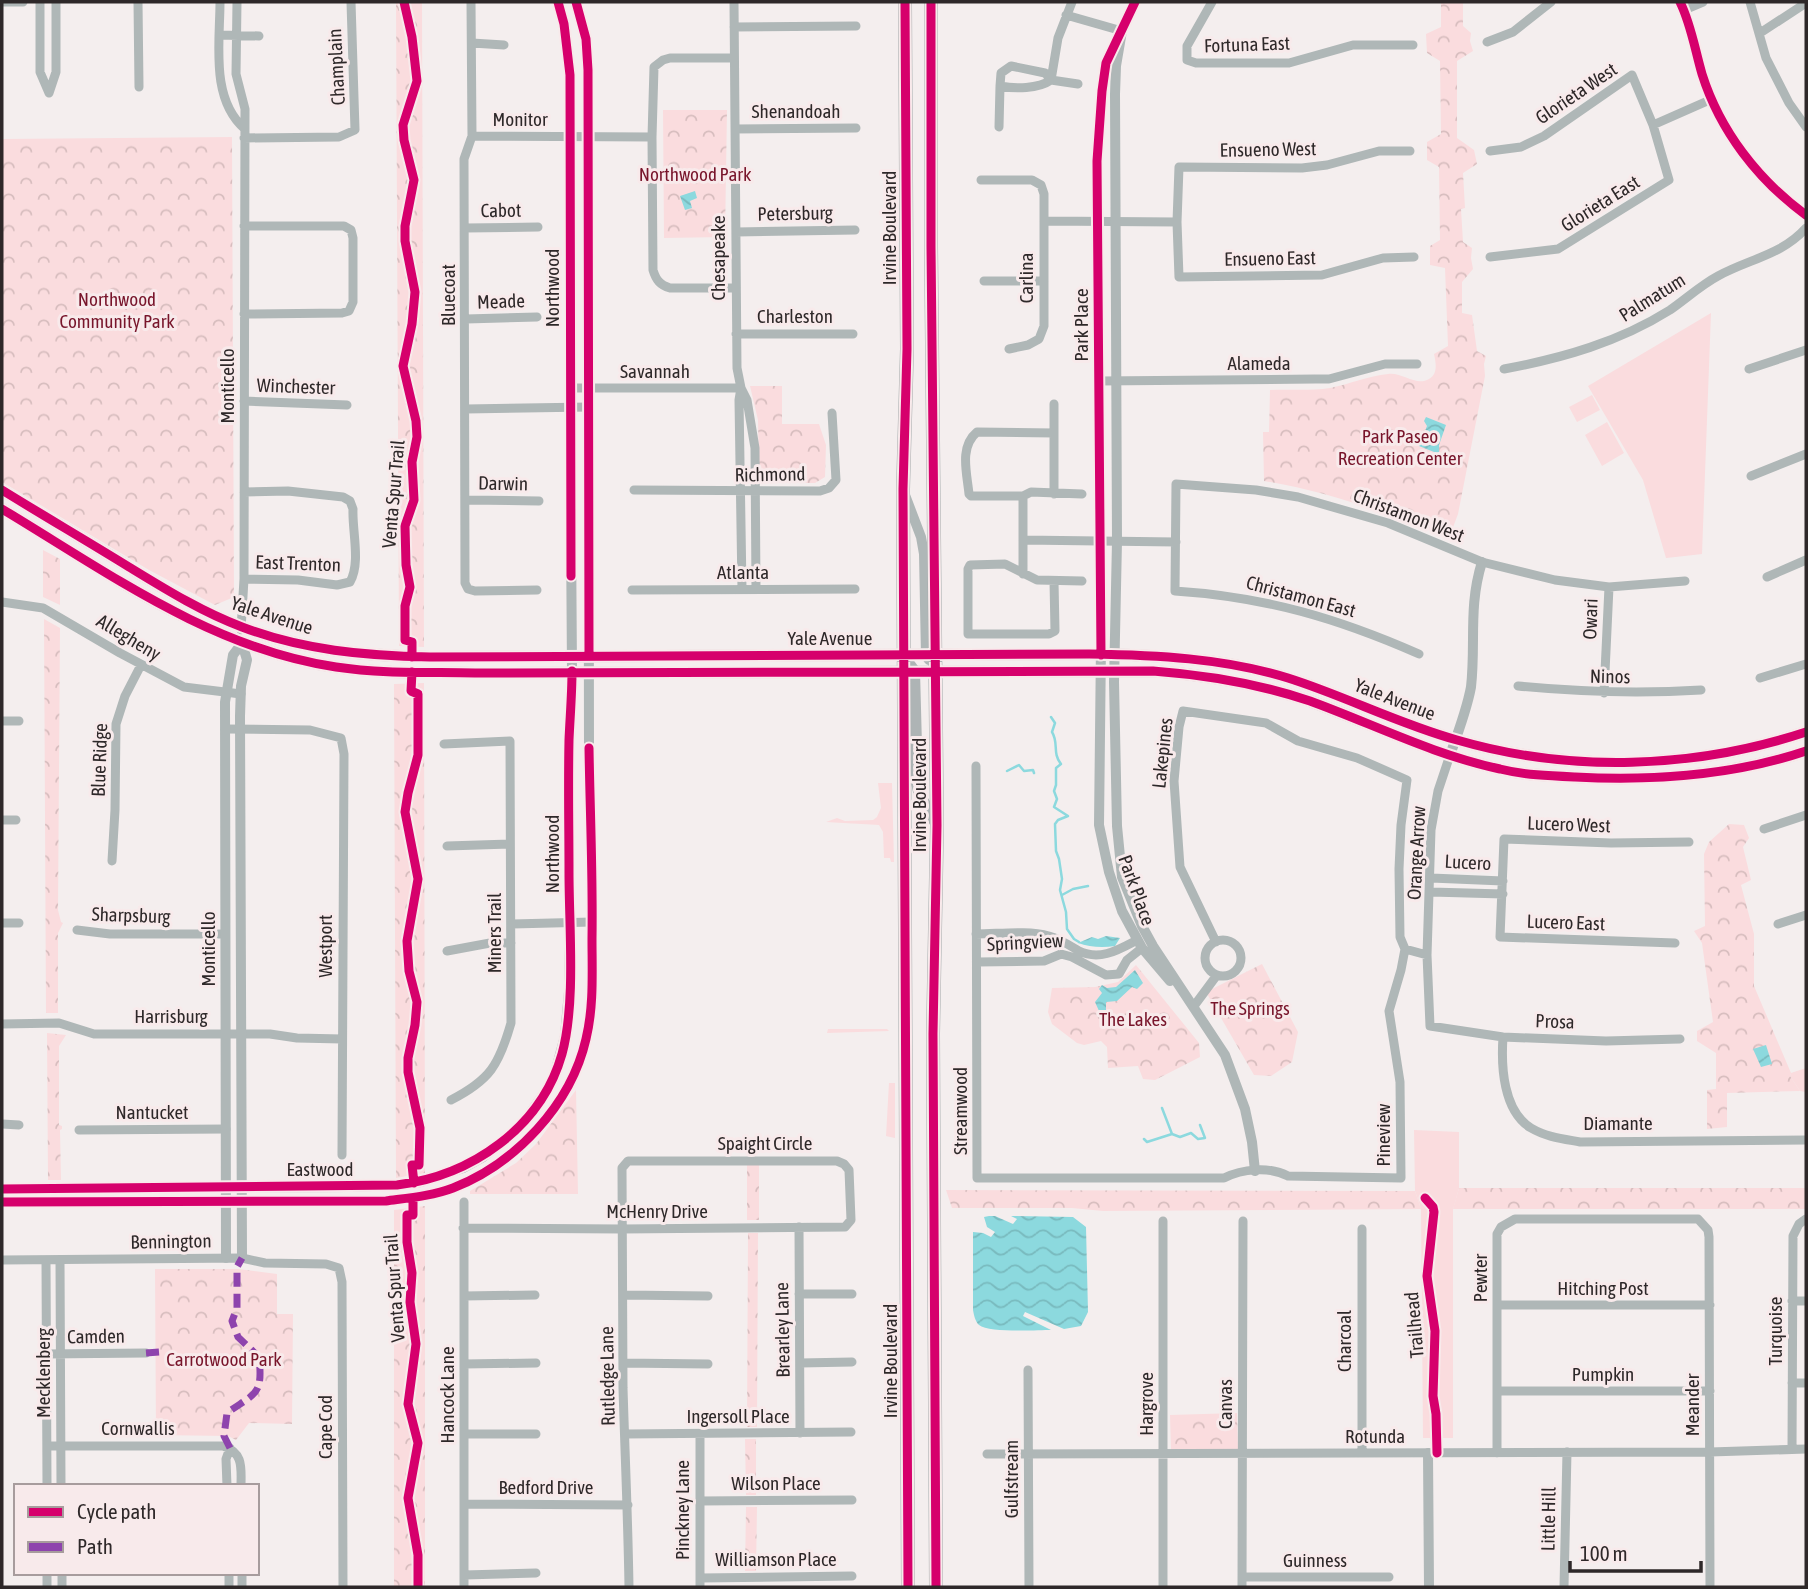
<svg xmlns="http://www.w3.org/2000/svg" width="1808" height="1589" font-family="'Asap Condensed',sans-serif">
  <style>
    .green { fill: #fadcde }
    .forest { fill: url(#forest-crowns) }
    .water { fill: url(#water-waves) }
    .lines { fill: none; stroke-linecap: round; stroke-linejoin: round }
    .stream { stroke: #8cd9de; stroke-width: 2.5 }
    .minor { stroke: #afb7b7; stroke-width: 9 }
    .tertiary { stroke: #afb7b7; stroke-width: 10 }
    .secondary { stroke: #aeb4b5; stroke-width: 12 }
    .primary { stroke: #a6adae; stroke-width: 14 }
    .quiet { stroke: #8e44ad; stroke-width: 7; stroke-dasharray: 14 7; stroke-linecap: butt }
    .cycleway-casing { stroke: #f8eaeb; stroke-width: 13 }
    .cycleway { stroke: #d6006c; stroke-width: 9 }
    .labels { text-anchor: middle; stroke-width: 6; stroke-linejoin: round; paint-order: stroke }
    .street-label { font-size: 19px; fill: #2e2829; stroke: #f8eaeb }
    .park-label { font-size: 19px; fill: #78152b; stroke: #f8eaeb }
  </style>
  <defs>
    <pattern id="forest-crowns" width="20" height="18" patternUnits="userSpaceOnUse" patternTransform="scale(1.75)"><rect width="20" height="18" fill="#fadcde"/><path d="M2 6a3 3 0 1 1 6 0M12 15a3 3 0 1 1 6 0" fill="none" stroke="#d7bdbe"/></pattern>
    <pattern id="water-waves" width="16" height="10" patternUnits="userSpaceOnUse" patternTransform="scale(1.75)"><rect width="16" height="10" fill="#8cd9de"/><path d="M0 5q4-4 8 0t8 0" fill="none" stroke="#79babe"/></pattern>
  </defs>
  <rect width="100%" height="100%" fill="#f4eeee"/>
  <!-- green -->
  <path class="green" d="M1711 313 1702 554 1666 558 1643 480 1588 386Z
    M1592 395 1600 410 1577 422 1569 407Z
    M1607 422 1624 453 1602 466 1585 435Z
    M878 783H892L894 862H891L890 858H884L883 832 879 825 826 822 837 818 845 821 873 820 877 817 881 808Z
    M828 1029H887L889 1031 827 1033Z
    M1806 1068V1092L1800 1091 1790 1076 1791 1073Z
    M889 1083H895V1138L886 1136Z
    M1414 1130 1459 1132V1188L1453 1210V1438H1423L1421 1209 1415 1191Z"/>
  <!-- forest -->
  <path class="forest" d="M396 2H422L424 647 399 646Z
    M1441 2H1463V26L1471 33 1470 41 1473 51 1457 61V138L1474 150 1477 164 1463 173 1465 208 1461 209 1463 242 1472 248 1471 258 1473 269 1462 282V313L1472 315 1477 351 1486 356 1484 364 1485 376 1458 514 1449 538C1389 514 1328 491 1264 481L1263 432H1269L1270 390C1290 389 1310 391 1330 388 1350 384 1368 376 1388 374 1403 372 1416 387 1429 379 1438 374 1436 363 1434 354L1448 346 1445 268 1430 265V246L1440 240 1439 167 1427 160V142L1441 134 1440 61 1427 53 1426 34 1441 27Z
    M663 110H727L725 237 664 238Z
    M232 137 234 597 215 605 149 570 2 482V139Z
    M750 386H782V424H819L826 445 825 477 815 483H773L759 468 758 420Z
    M43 550 60 559V605L43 597Z
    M44 619 60 628 58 910 61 922 63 923 58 933V1013H46Z
    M424 683 425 1173 396 1178 394 684Z
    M1729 824 1744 825 1749 838 1743 847 1751 880 1741 885 1754 934V986L1791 1073 1790 1076 1800 1091 1727 1093V1127L1707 1129V1090L1716 1089V1053L1697 1041V1031L1713 1022 1702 943 1694 931 1705 926 1704 854 1709 842Z
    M1262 964 1298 1032 1292 1062 1271 1076 1254 1075 1206 992Z
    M1136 965 1199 1043 1200 1057 1155 1080 1143 1079 1138 1066 1108 1068 1107 1047 1101 1041 1084 1045 1077 1043 1052 1024 1048 1012 1052 988 1095 987 1118 982Z
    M47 1033 66 1035 59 1046V1125L62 1126V1129L60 1130 61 1180H48Z
    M576 1090 578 1194H470V1191L516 1163 536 1144Z
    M747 1165H759V1220H747Z
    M1459 1188H1806V1209H1453Z
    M946 1190 1415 1191 1421 1209 1103 1211 1072 1208H952Z
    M425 1206V1587H394V1210Z
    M748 1233H758L757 1427H747Z
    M155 1269H238L277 1274V1314H293L292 1424 249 1423 236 1440 228 1436 156 1435Z
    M1237 1413 1238 1449 1171 1450 1170 1415Z
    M745 1439H756V1495H746Z
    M746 1507H757L756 1571H745Z"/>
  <!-- water -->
  <path class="water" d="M695 191 697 198 690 201 692 208 685 210 680 196Z
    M1426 417 1446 425 1439 445V454L1419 446 1427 426 1424 421Z
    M1106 936 1120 938 1115 946C1102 948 1089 947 1078 943L1092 937 1098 939Z
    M1135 970 1143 983 1137 989 1132 987 1117 1001 1106 1002V1011H1099L1095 1002 1102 993 1099 989 1102 985 1107 988 1116 987Z
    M1766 1045 1772 1064 1761 1067 1753 1049Z
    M989 1216H995L1013 1224 1017 1219 1011 1216 1073 1217 1086 1227 1088 1312 1081 1326 1064 1329 1025 1312 1023 1316 1051 1330C1037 1330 989 1333 979 1325 975 1321 974 1315 973 1310V1232L983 1233 991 1237 995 1232 987 1227 984 1217Z"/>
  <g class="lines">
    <!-- stream -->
    <path class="stream" d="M1051 717 1055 723 1052 732C1059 743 1052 753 1061 764L1056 768V785L1054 791 1057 799 1054 807 1068 816 1058 820 1055 824 1056 851 1059 859 1062 879 1060 890 1066 912 1067 929 1074 939 1079 942
      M1007 771 1019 765 1024 771 1033 770 1034 773
      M1062 895 1073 889 1088 886
      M1172 1134 1180 1137 1191 1133 1198 1139 1205 1138 1200 1125
      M1144 1139 1147 1142 1172 1134 1162 1108"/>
    <!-- minor -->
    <path class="minor" d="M2 2H23
      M40 2V72L49 93
      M138 2 139 87
      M220 2C220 42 210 99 245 129
      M237 2 236 74 245 109 244 579 241 630
      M471 2 472 136 464 159 465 583 468 589 475 591 537 590
      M734 2 737 368 741 388 747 400 755 448 756 589
      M1212 2 1187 46V60L1196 63H1289L1353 45H1413
      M1750 2 1766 58 1789 103 1806 127
      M1684 10 1703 2
      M1066 15 1122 31
      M734 27 856 26
      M1760 33 1806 3
      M220 35 259 36
      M1487 42 1513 32 1551 2
      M472 43 504 45
      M734 58H670L663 60 654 67 652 137 653 270C656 280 660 285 670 288H736
      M1000 86 1001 73 1011 66 1045 73 1051 80 1078 84
      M49 93 56 72V2
      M1653 125 1712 99
      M999 127 1000 86C1015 89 1038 89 1051 80L1058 38 1072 2
      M735 129 856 128
      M472 136 652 137
      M244 138 339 137 355 130 351 2
      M1410 151H1379L1327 165 1302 168 1179 167 1177 222 1179 277 1322 275 1383 258 1414 257
      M981 180H1032L1041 185 1044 194V326L1039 339 1028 345 1009 349
      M1044 221 1177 222
      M244 226H344L351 230 353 238V302L349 311 342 313 244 314
      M465 228 538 227
      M736 232 855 230
      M1490 257 1558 249 1669 180 1653 125 1632 75 1544 136 1521 147 1490 151
      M984 281H1044
      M466 319 537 317
      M736 334H853
      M1504 369C1563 358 1619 342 1670 310 1686 299 1701 285 1718 276 1749 259 1782 255 1806 228
      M1749 369 1806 350
      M1099 381 1315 379H1329L1385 364H1417
      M570 388H741
      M741 388 739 400 742 589
      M244 401 347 405
      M1054 404V494
      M466 409 589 407
      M1054 433 977 432C959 447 967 473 969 494L971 496H1023L1031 492 1082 494
      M1751 476 1806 454
      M634 490 820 491 829 488 836 480 832 413
      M244 492 288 491 343 497 350 501 353 509C352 531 361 563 350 582L337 585 298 580 244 579
      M465 500 539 501
      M1023 540 1176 542
      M1023 574V496
      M1767 577 1806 560
      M1054 581 1055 631 1049 634H968V569L970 565 1005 564 1037 580 1082 581
      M632 590 855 589
      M2 602 43 608 120 653 184 687 241 694
      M1419 654C1337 618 1266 597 1175 591L1176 484 1256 490 1298 497 1388 523 1482 562 1555 580 1609 587 1685 581
      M1760 678 1806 664
      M1518 686C1579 692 1639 694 1701 690
      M1604 693 1609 587
      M2 721H19
      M225 729 310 730 341 738 344 754 342 1155
      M444 744 510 741 511 1023C499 1065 490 1080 451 1100
      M1450 755 1438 791 1431 830 1427 955 1430 1026 1503 1037 1606 1041 1680 1039
      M976 766 977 1178H1224C1242 1169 1269 1166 1288 1176L1401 1178 1400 1082 1389 1011 1401 970 1405 949 1400 937 1399 869 1401 825 1407 780 1357 758 1298 741 1266 723 1183 711 1179 727 1174 781 1180 867 1216 942
      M2 820H16
      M1764 829 1806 815
      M447 846 510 844
      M112 861 115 810 116 724 125 696 141 665
      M1431 878 1503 881
      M1431 892 1503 894
      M2 923H19
      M512 924 592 922
      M1778 924 1806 915
      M77 930 110 934H225
      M976 934C999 934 1027 930 1049 936 1060 939 1069 945 1079 951 1100 961 1118 950 1137 940
      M1205 958a18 18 0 1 1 36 0a18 18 0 1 1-36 0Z
      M1675 943 1500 937 1504 839 1611 843 1689 842
      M1405 949 1427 955
      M447 951 490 943H511
      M977 962 1044 961 1061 954 1072 957 1106 975 1119 974 1127 960 1142 948
      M1194 1006 1217 975
      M2 1024 59 1023 94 1034H270L297 1038 342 1039
      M1503 1037C1501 1066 1503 1111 1531 1128 1546 1137 1564 1139 1580 1142L1806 1140
      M2 1124 19 1125
      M79 1130 226 1129
      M464 1202V1587
      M1163 1221V1587
      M799 1227 800 1433
      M463 1228 622 1229 845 1227 851 1220 849 1170 844 1164 837 1161H628L622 1168C623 1241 622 1315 623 1388 625 1455 628 1521 629 1587
      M1362 1229V1453
      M2 1260 242 1258 265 1263 326 1264 339 1268 342 1282 343 1587
      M46 1260 47 1486
      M60 1260 61 1486
      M799 1294H852
      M624 1295 708 1296
      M464 1296 535 1295
      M1792 1301H1806
      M1497 1305H1710
      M46 1354 146 1353
      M623 1363 708 1364
      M800 1363 852 1362
      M464 1364 536 1363
      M1028 1370 1029 1587
      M1792 1383H1806
      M1497 1391H1710
      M464 1434H536
      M626 1434 851 1432
      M700 1434V1587
      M47 1446H223C244 1453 241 1468 241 1486
      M1792 1449 1793 1236 1799 1224 1806 1219
      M1497 1453V1234L1501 1227 1515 1219H1698L1708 1230 1709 1237 1710 1587
      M987 1454 1710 1452 1806 1449
      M227 1486 226 1459 230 1448
      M700 1501 852 1500
      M464 1504 628 1505
      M47 1573V1587
      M62 1573V1587
      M229 1573V1587
      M242 1573V1587
      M464 1575 536 1573
      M1242 1577H1389
      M700 1578 852 1576
      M1242 1587 1243 1221
      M1564 1587 1567 1452"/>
    <!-- tertiary -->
    <path class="tertiary" d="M1135 2 1106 63 1102 91 1097 161 1101 644 1099 825 1109 872 1122 911 1142 948 1170 981
      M1680 2C1691 24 1695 50 1702 74 1720 131 1758 180 1806 215
      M1122 31 1116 66 1115 94 1117 541 1114 682 1117 826 1122 877 1142 926 1153 946 1225 1055 1245 1109 1252 1142 1255 1171
      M905 495 921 537 924 554 926 656 929 660
      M242 643 247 660 241 686 240 716 242 1258
      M1450 755C1458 733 1467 709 1471 687 1476 643 1468 607 1482 562
      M2 1189 348 1187 397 1185 421 1182 463 1168 483 1157 504 1141 523 1123 546 1091 555 1073 565 1036 569 992V772L572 671 570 388 571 137 569 58 564 24 558 2
      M2 1202 360 1201C390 1201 420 1199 449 1189 513 1169 572 1104 586 1038 593 1006 592 972 592 938 593 874 590 811 589 748L588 70 586 39 576 2
      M226 1258 225 702 233 655 242 643
      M1428 1453 1429 1587"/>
    <!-- secondary -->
    <path class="secondary" d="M2 490C44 516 87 541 129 567 165 589 202 612 242 627 302 650 366 656 430 657L1089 654C1155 655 1224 658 1288 678 1345 696 1399 724 1457 740 1570 773 1694 769 1806 732
      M2 509C107 572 212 649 336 667 382 674 429 672 475 673L1153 671C1206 675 1260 684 1310 701 1373 724 1434 755 1500 769 1524 775 1550 776 1575 777 1652 781 1732 776 1806 751
      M909 664 914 671 917 783 920 796 937 825"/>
    <!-- primary -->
    <path class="primary" d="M905 2 907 349 903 489 908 1587
      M931 2V246L937 825 933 1034 936 1587"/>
    <!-- quiet -->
    <path class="quiet" d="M146 1353 159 1352
      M230 1448 224 1436 227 1413C256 1392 263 1396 259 1357L238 1337 232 1321 237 1308V1267L242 1258"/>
    <!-- cycleway casing -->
    <g class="cycleway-casing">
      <path id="cycleway" d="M404 2 412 37 417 81 403 125 404 140 414 180 405 226V241L415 292 412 324 403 366 416 421 417 437 412 462 414 500 405 526 406 565 410 587 405 606V640L412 642V657
        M558 2 564 24 570 75 571 576
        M576 2 586 39 588 70 589 656
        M905 2 907 349 903 489 908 1587
        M931 2V246L937 825 933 1034 936 1587
        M1680 2C1691 24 1695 50 1702 74 1720 131 1758 180 1806 215
        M2 490C44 516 87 541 129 567 165 589 202 612 242 627 302 650 366 656 430 657L1089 654C1155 655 1224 658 1288 678 1345 696 1399 724 1457 740 1570 773 1694 769 1806 732
        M2 509C107 572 212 649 336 667 382 674 429 672 475 673L1153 671C1206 675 1260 684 1310 701 1373 724 1434 755 1500 769 1524 775 1550 776 1575 777 1652 781 1732 776 1806 751
        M1101 655 1097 161 1102 91 1106 63 1135 2
        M412 672 411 691 418 694V755L408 793 405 812 418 879 407 941 409 971 417 1002 415 1025 408 1058V1072L420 1128 419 1165H412L414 1183
        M2 1189 397 1185C471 1176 541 1128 562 1054 576 1003 569 927 569 873 569 829 568 785 569 740 570 717 572 694 572 671
        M413 1198V1215H407V1242L412 1273 410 1302 416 1344 408 1404 418 1443 408 1498 418 1555V1587
        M1425 1198 1433 1207 1434 1212 1427 1276 1435 1331 1433 1396 1436 1414 1437 1453
        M2 1202 386 1201C408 1198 432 1196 453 1188 515 1164 571 1105 586 1039 594 1006 592 972 592 939 593 875 590 811 589 748"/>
    </g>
    <!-- cycleway -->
    <use href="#cycleway" class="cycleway"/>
  </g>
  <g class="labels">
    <!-- street labels -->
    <g class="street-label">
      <text transform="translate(1247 44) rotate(-2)" y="7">Fortuna East</text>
      <text transform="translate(336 67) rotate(-93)" y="7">Champlain</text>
      <text transform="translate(1576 93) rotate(-34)" y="7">Glorieta West</text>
      <text x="796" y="118">Shenandoah</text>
      <text x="520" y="126">Monitor</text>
      <text transform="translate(1268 149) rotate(-1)" y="7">Ensueno West</text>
      <text transform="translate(1600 203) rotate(-32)" y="7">Glorieta East</text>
      <text transform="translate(501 210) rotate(-1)" y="7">Cabot</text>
      <text transform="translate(795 213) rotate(-1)" y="7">Petersburg</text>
      <text transform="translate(889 228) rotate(-90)" y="7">Irvine Boulevard</text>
      <text transform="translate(718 258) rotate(-90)" y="7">Chesapeake</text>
      <text transform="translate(1270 258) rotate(-1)" y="7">Ensueno East</text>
      <text transform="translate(1026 278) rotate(-90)" y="7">Carlina</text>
      <text transform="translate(552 288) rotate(-90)" y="7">Northwood</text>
      <text transform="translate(448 295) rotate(-90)" y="7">Bluecoat</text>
      <text transform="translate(1652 297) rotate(-32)" y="7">Palmatum</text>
      <text transform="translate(501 301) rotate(-2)" y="7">Meade</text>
      <text x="795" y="323">Charleston</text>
      <text transform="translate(1081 325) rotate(-90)" y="7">Park Place</text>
      <text x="1259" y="370">Alameda</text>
      <text x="655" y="378">Savannah</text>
      <text transform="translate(227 386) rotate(-90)" y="7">Monticello</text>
      <text transform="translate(296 386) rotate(2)" y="7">Winchester</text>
      <text transform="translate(770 474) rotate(-1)" y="7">Richmond</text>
      <text transform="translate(503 483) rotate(1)" y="7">Darwin</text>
      <text transform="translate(393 494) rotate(-85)" y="7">Venta Spur Trail</text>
      <text transform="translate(1409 515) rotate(21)" y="7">Christamon West</text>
      <text transform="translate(298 563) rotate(2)" y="7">East Trenton</text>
      <text x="743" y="579">Atlanta</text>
      <text transform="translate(1301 596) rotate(15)" y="7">Christamon East</text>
      <text transform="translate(272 615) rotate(18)" y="7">Yale Avenue</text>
      <text transform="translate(1590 619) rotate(-88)" y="7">Owari</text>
      <text transform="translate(129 637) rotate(31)" y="7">Allegheny</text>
      <text x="830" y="645">Yale Avenue</text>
      <text transform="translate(1610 676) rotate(1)" y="7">Ninos</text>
      <text transform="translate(1395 699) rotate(21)" y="7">Yale Avenue</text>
      <text transform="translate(1162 753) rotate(-84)" y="7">Lakepines</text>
      <text transform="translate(99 760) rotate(-88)" y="7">Blue Ridge</text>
      <text transform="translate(919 795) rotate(-90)" y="7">Irvine Boulevard</text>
      <text transform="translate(1569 824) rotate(2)" y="7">Lucero West</text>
      <text transform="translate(1416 853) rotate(-87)" y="7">Orange Arrow</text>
      <text transform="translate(552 854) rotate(-90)" y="7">Northwood</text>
      <text transform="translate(1468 862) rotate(3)" y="7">Lucero</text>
      <text transform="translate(1137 890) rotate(70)" y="7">Park Place</text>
      <text transform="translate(131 915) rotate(2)" y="7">Sharpsburg</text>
      <text transform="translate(1566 922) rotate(2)" y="7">Lucero East</text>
      <text transform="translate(494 933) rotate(-90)" y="7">Miners Trail</text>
      <text transform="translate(1025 942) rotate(-3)" y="7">Springview</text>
      <text transform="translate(325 946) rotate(-90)" y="7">Westport</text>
      <text transform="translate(208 949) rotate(-90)" y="7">Monticello</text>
      <text x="171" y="1023">Harrisburg</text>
      <text transform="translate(1555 1021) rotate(2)" y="7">Prosa</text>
      <text transform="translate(960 1111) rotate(-90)" y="7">Streamwood</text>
      <text x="152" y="1119">Nantucket</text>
      <text x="1618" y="1130">Diamante</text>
      <text transform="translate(1383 1135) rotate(-90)" y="7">Pineview</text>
      <text x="765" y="1150">Spaight Circle</text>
      <text x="320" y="1176">Eastwood</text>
      <text x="657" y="1218">McHenry Drive</text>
      <text transform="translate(171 1241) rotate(-1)" y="7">Bennington</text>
      <text transform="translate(1480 1278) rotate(-90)" y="7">Pewter</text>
      <text transform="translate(394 1288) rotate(-94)" y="7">Venta Spur Trail</text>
      <text x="1603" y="1295">Hitching Post</text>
      <text transform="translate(1414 1325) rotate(-95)" y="7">Trailhead</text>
      <text transform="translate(782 1330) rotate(-91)" y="7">Brearley Lane</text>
      <text transform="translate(1775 1331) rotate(-90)" y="7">Turquoise</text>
      <text transform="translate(96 1336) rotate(-1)" y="7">Camden</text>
      <text transform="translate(1344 1341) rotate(-90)" y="7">Charcoal</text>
      <text transform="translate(890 1361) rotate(-90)" y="7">Irvine Boulevard</text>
      <text transform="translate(43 1373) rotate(-90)" y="7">Mecklenberg</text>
      <text x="1603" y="1381">Pumpkin</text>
      <text transform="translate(607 1376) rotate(-91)" y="7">Rutledge Lane</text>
      <text transform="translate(447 1395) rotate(-90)" y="7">Hancock Lane</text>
      <text transform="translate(1146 1404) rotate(-90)" y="7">Hargrove</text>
      <text transform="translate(1225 1404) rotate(-90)" y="7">Canvas</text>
      <text transform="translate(1692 1405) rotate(-90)" y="7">Meander</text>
      <text x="738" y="1423">Ingersoll Place</text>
      <text transform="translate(325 1427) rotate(-90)" y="7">Cape Cod</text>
      <text x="138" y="1435">Cornwallis</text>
      <text x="1375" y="1443">Rotunda</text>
      <text transform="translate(1011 1479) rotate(-90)" y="7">Gulfstream</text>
      <text x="776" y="1490">Wilson Place</text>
      <text x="546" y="1494">Bedford Drive</text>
      <text transform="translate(682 1510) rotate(-90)" y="7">Pinckney Lane</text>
      <text transform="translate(1548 1519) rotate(-89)" y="7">Little Hill</text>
      <text x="776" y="1566">Williamson Place</text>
      <text x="1315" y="1567">Guinness</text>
    </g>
    <!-- park labels -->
    <g class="park-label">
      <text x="695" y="181">Northwood Park</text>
      <text x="117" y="306">Northwood<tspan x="117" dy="22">Community Park</tspan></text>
      <text x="1400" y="443">Park Paseo<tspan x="1400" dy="22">Recreation Center</tspan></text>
      <text x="1250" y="1015">The Springs</text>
      <text x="1133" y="1026">The Lakes</text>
      <text x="224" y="1366">Carrotwood Park</text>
    </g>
  </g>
  <!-- border -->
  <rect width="1808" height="1589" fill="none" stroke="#2e2829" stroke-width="7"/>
  <!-- legend -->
  <rect x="14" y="1484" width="245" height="91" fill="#f8eaeb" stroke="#a79c9d" stroke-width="2"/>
  <rect x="28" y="1507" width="35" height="10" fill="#d6006c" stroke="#a79c9d" stroke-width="2"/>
  <text x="77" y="1519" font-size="21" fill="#2e2829">Cycle path</text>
  <rect x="28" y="1542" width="35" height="10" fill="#8e44ad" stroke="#a79c9d" stroke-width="2"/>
  <text x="77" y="1554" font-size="21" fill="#2e2829">Path</text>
  <!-- scale -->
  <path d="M1570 1561v10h131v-10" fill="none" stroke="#2e2829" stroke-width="3.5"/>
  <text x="1580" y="1561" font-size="21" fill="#2e2829" stroke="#f8eaeb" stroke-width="5" paint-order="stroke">100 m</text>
</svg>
